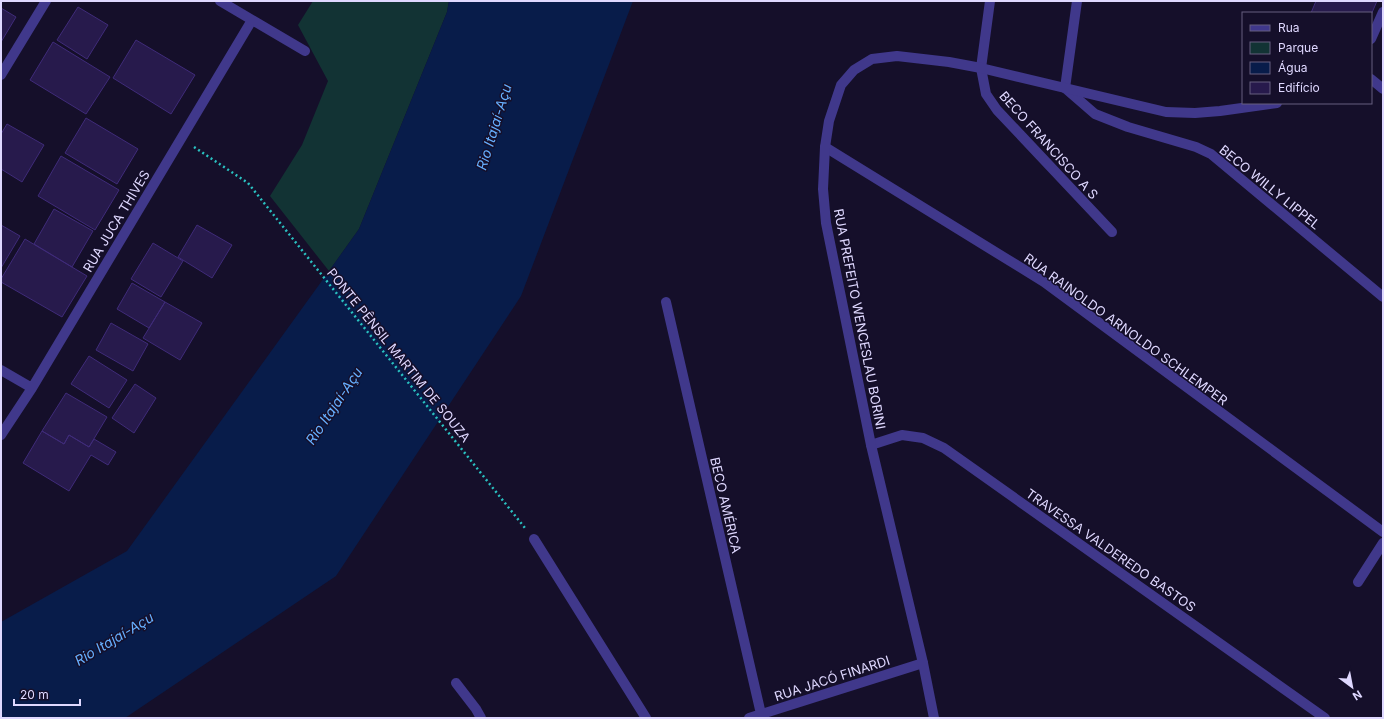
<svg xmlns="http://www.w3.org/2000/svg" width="1384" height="719" font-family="Inter,sans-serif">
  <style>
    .green { fill: #123334 }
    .water { fill: #081c4a }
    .building { fill: #271a4c; stroke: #3f2b79 }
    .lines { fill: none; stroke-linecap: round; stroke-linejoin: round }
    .path { stroke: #2ac1c1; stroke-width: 2.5; stroke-dasharray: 2 3; stroke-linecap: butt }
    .service { stroke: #40388b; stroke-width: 10 }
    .minor { stroke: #40388b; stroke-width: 10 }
    .tertiary { stroke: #40388b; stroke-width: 10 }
    .labels { text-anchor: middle; stroke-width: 3; stroke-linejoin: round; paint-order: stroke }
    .street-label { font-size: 13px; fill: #dfd8ff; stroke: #150f2a }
    .water-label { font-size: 14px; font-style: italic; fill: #66afff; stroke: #150f2a }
  </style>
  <rect width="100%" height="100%" fill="#150f2a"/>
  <!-- green -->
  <path class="green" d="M313 1H449L447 12 359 229 329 271 270 196 302 145 328 81 298 25Z"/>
  <!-- water -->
  <path class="water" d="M449 1H633L521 296 336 576 125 718H1V622L127 551 329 271 359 229 447 12Z"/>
  <!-- building -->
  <path class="building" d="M1316 1H1377L1371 15V13H1311Z
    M78 7 108 25 87 59 57 40Z
    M1 8 16 17 1 42Z
    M136 40 195 75 171 114 113 78Z
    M53 42 110 77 86 114 30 80Z
    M86 118 138 149 117 184 65 153Z
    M7 124 44 145 22 182 1 169V134Z
    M61 156 119 190 95 230 38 196Z
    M54 209 93 231 72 267 34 244Z
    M1 225 20 236 1 268Z
    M197 225 232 245 212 278 178 257Z
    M25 239 87 276 62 317 1 282V279Z
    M153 243 183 261 161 297 131 279Z
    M132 283 165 302 149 328 117 309Z
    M165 302 202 323 180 360 143 338Z
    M111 323 148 344 133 371 96 350Z
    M89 356 127 380 109 408 71 384Z
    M135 384 156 398 134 433 112 418Z
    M66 393 107 417 89 447 69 435 64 444 42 431Z
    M42 431 64 444 69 435 89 447 94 439 116 452 108 465 91 455 69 491 23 463Z"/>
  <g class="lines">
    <!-- path -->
    <path class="path" d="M194 147 248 183 525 528"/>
    <!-- service -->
    <path class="service" d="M981 68 986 94 997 110 1112 232
      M1065 88 1095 114 1128 127 1196 147 1211 154 1383 297
      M534 539 646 718
      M1358 582 1383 543
      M456 683 476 709 481 718"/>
    <!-- minor -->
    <path class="minor" d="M220 1 305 51
      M981 68 990 1
      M1 75 46 1
      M1371 79 1383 89
      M1065 88 1077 1
      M825 147 1044 282 1383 532
      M666 302 761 714
      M1 370 32 388
      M1 435 32 388 252 20
      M871 445 902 435 923 438 944 448 1325 718
      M749 718 923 663"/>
    <!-- tertiary -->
    <path class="tertiary" d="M1371 39 1383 12
      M934 718 923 663 871 445 826 223 823 189 825 147 829 121 841 85 854 70 872 59 897 56 949 62 981 68 1166 112 1195 113 1220 111 1277 103"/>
  </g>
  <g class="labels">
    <!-- street labels -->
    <g class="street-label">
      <text transform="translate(1049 145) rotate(48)" y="5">BECO FRANCISCO A S</text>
      <text transform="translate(1270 187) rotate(39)" y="5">BECO WILLY LIPPEL</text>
      <text transform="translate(116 221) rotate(-59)" y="5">RUA JUCA THIVES</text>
      <text transform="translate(860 319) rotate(79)" y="5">RUA PREFEITO WENCESLAU BORINI</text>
      <text transform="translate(1126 329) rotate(36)" y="5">RUA RAINOLDO ARNOLDO SCHLEMPER</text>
      <text transform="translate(399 355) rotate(51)" y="5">PONTE PÊNSIL MARTIM DE SOUZA</text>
      <text transform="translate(726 505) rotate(77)" y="5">BECO AMÉRICA</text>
      <text transform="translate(1111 550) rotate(35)" y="5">TRAVESSA VALDEREDO BASTOS</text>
      <text transform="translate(832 678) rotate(-18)" y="5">RUA JACÓ FINARDI</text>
    </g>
    <!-- water labels -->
    <g class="water-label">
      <text transform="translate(494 127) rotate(-73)" y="5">Rio Itajaí-Açu</text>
      <text transform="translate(334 406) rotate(-56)" y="5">Rio Itajaí-Açu</text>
      <text transform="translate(114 639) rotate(-31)" y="5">Rio Itajaí-Açu</text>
    </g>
  </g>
  <!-- border -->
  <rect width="1384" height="719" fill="none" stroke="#dfd8ff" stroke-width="4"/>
  <!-- legend -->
  <rect x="1242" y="12" width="130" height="92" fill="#150f2a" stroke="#665f7f"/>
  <rect x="1250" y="25" width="20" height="6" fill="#40388b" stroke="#665f7f"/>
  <text x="1278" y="32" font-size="12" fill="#dfd8ff">Rua</text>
  <rect x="1250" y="42" width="20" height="12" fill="#123334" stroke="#665f7f"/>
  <text x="1278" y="52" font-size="12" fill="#dfd8ff">Parque</text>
  <rect x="1250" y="62" width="20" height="12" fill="#081c4a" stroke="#665f7f"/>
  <text x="1278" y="72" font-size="12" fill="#dfd8ff">Água</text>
  <rect x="1250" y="82" width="20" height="12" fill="#271a4c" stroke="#665f7f"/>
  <text x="1278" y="92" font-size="12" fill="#dfd8ff">Edifício</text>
  <!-- north arrow -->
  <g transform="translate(1352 687) rotate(148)" stroke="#150f2a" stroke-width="3" paint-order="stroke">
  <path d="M0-3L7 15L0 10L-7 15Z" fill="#dfd8ff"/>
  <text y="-6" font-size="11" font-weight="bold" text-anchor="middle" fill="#dfd8ff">N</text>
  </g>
  <!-- scale -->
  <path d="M14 699v6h66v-6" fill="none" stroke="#dfd8ff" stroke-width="2"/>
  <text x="20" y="699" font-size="12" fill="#dfd8ff" stroke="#150f2a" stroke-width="3" paint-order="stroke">20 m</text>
</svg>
